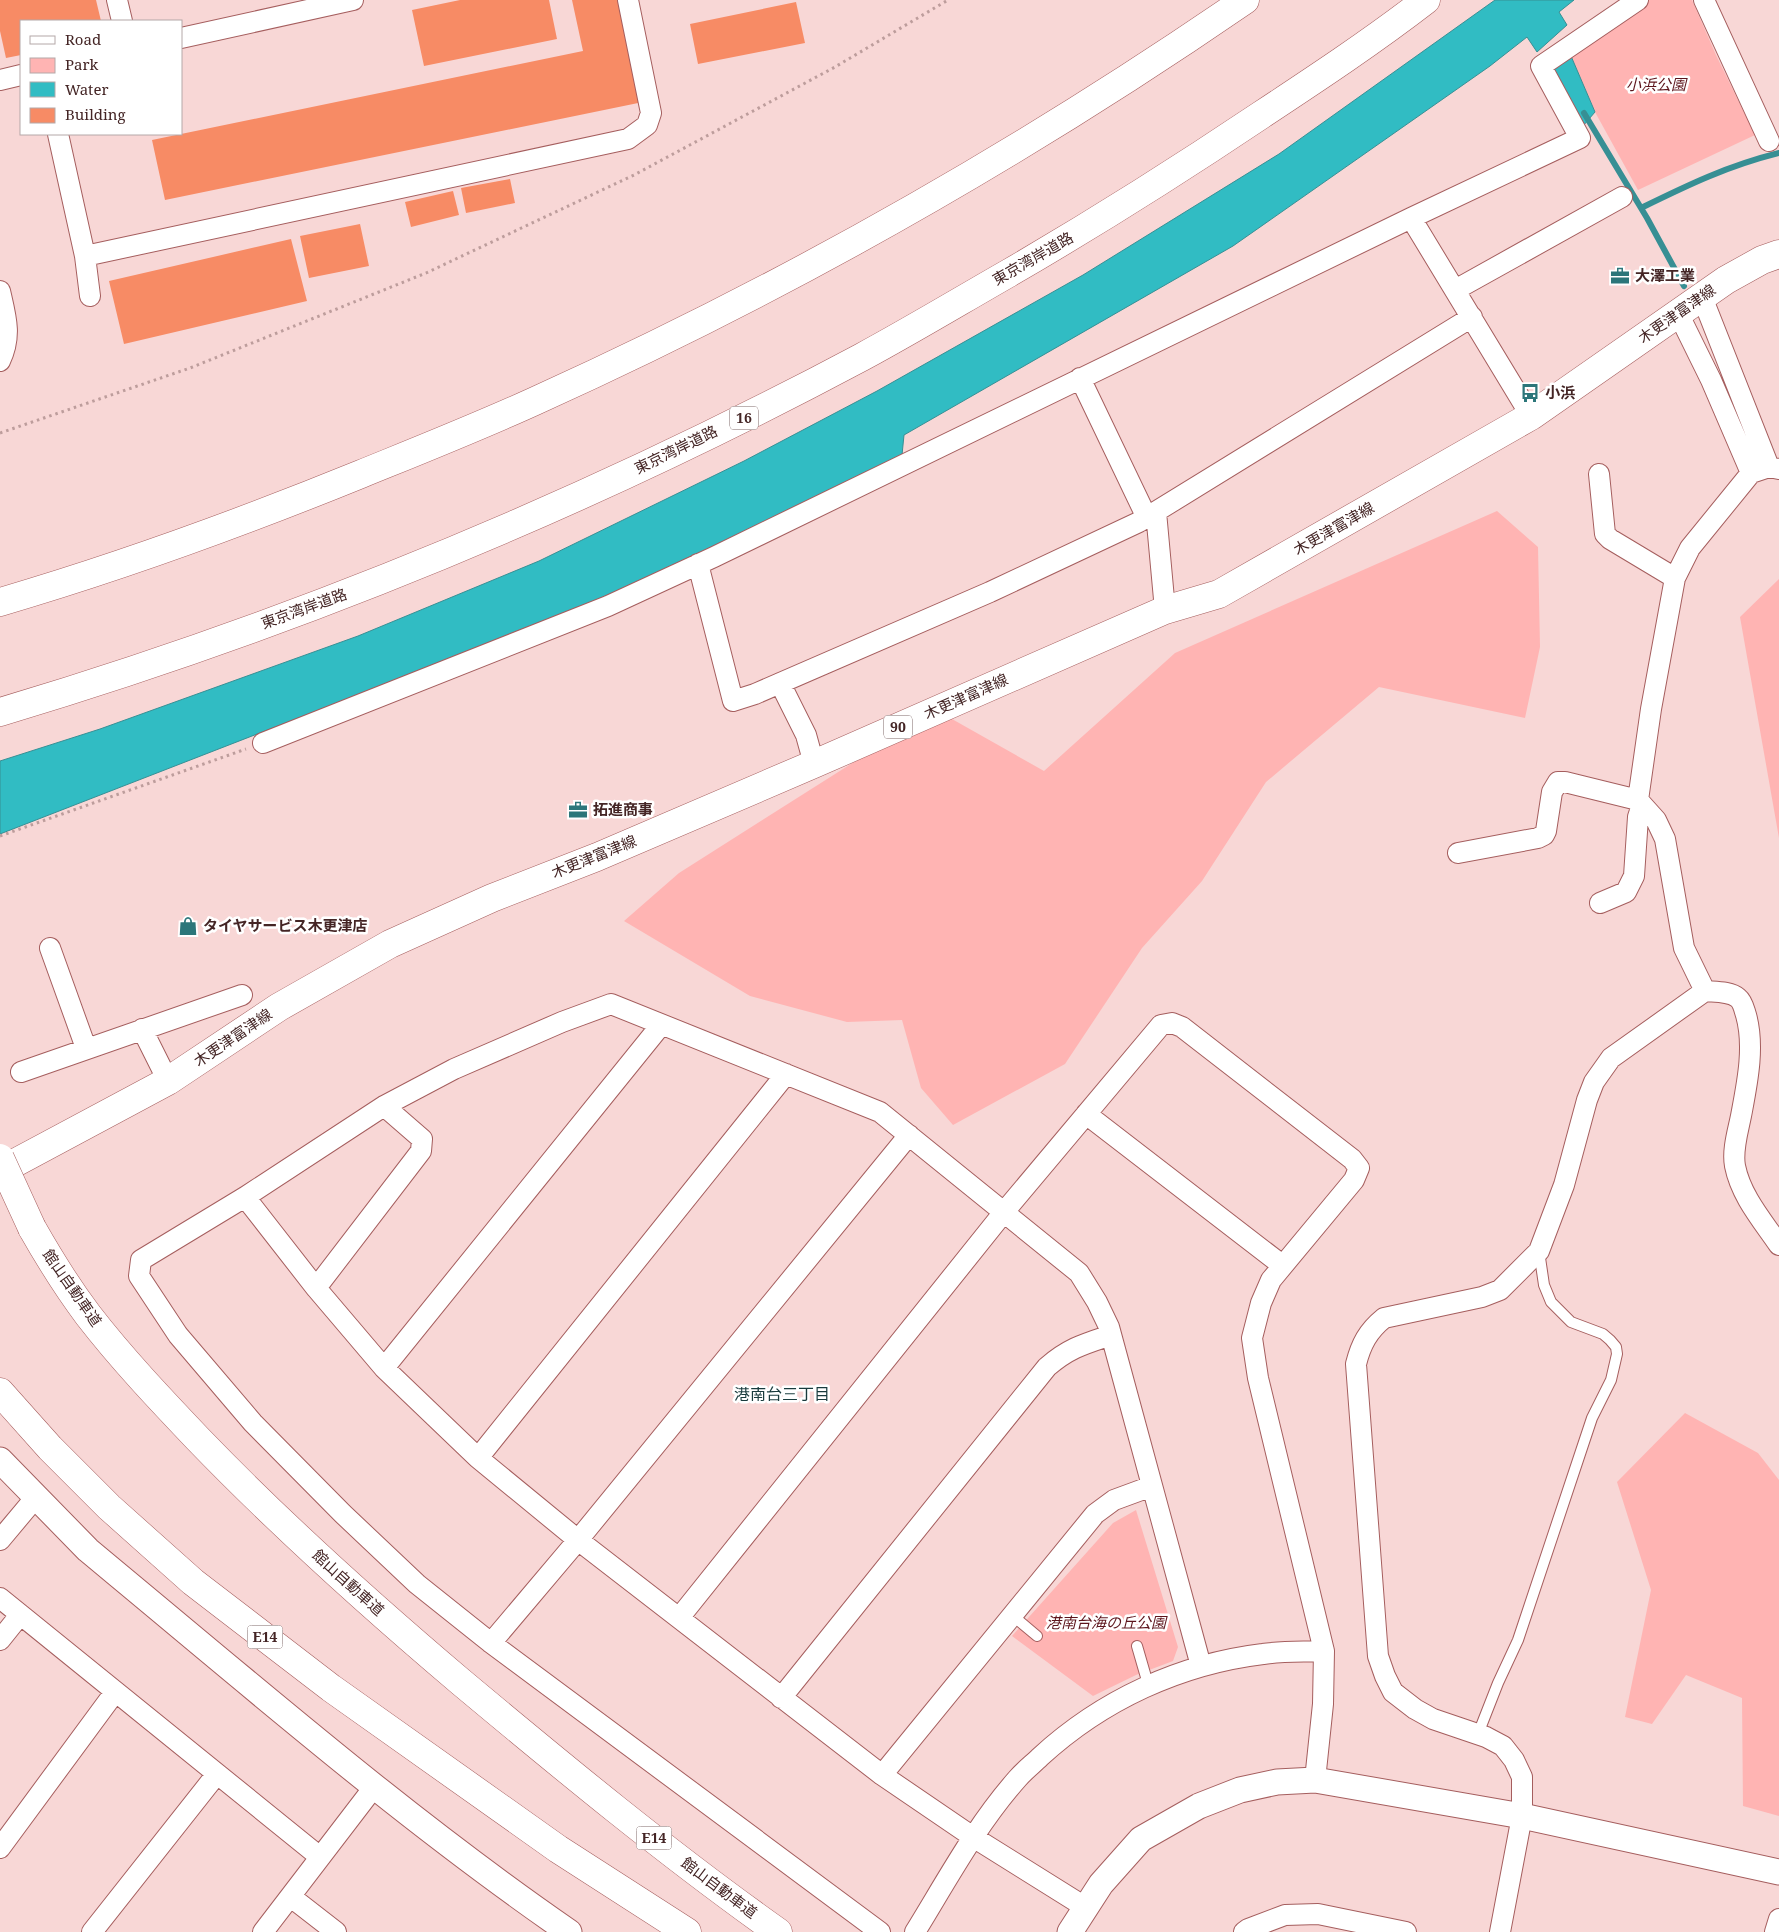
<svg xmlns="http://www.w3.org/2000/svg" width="1779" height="1932" font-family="'Noto Serif','Noto Sans JP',serif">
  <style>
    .green { fill: #ffb4b3 }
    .water { fill: #31bcc3; stroke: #378f94 }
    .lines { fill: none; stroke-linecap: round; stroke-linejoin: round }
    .stream { stroke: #378f94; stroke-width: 6 }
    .building { fill: #f78b65 }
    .service-casing { stroke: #a55e5e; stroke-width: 12 }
    .minor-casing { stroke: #a55e5e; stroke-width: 22 }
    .tertiary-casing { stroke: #a55e5e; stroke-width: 27 }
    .primary-casing { stroke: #a55e5e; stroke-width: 29 }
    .trunk-casing { stroke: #a55e5e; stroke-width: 29 }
    .motorway-casing { stroke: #a55e5e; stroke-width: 29 }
    .path { stroke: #bd9d9c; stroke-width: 3; stroke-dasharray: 2.5 4; stroke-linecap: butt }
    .service { stroke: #fff; stroke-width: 10 }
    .minor { stroke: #fff; stroke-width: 20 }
    .tertiary { stroke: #fff; stroke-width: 25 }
    .primary { stroke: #fff; stroke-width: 28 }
    .trunk { stroke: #fff; stroke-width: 28 }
    .motorway { stroke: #fff; stroke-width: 28 }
    .motorway-bridge-casing { stroke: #a55e5e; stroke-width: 29; stroke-linecap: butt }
    .motorway-bridge { stroke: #fff; stroke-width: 28 }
    .labels { text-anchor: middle; stroke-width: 5; stroke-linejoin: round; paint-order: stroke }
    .shield { fill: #fff; stroke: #7c6666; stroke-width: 1 }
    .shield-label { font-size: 14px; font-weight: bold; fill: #442525 }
    .park-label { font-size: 15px; font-style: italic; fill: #5d151c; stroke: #fff }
    .street-label { font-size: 15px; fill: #442525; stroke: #fff }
    .poi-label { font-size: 15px; font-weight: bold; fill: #442525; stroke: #fff; text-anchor: start }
    .neighbourhood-label { font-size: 16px; fill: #193b3d; stroke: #fff }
  </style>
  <rect width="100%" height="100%" fill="#f8d7d6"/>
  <!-- green -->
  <path class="green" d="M1648 0H1692L1716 55 1755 135 1638 190 1595 112 1571 56Z
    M1497 511 1538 547 1540 647 1525 718 1379 687 1266 782 1202 881 1142 948 1065 1064 953 1125 921 1088 902 1020 847 1022 750 996 624 921 679 873 936 710 1044 771 1175 653Z
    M1779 579V838L1740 617Z
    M1685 1413 1758 1453 1779 1480V1816L1743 1806 1742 1698 1686 1675 1652 1724 1625 1717 1651 1590 1617 1482Z
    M1136 1510 1178 1647 1173 1661 1136 1675 1093 1696 1012 1636 1113 1523Z"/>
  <!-- water -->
  <path class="water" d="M1495 0H1574L1559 12 1567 25 1537 52 1527 37 1490 66 1233 246 904 435 902 455 612 596 0 834V761L100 729 358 636 539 561 744 461 877 391 1083 275 1279 154Z
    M1571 56 1595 112 1583 126 1551 68Z"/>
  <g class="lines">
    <!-- stream -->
    <path class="stream" d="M1584 113 1647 218 1684 286
      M1641 208C1688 185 1727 166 1779 153"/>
  </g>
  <!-- building -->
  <path class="building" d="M0 0H96L101 21H21V55L6 58 0 31Z
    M460 0H549L557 39 424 66 412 10Z
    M572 0H624L643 102 165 200 152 140 583 51Z
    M796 2 805 43 698 64 690 24Z
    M510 179 515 203 466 213 461 188Z
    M453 191 459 215 411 227 405 202Z
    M360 224 369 266 309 278 300 236Z
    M291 239 307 301 124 344 109 281Z"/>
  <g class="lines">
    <!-- service casing -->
    <g class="service-casing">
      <path id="service" d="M1012 1615 1037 1636
        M1137 1646 1148 1684
        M1478 1734 1498 1683 1518 1640 1592 1418 1611 1380 1617 1354 1616 1347 1610 1340 1603 1334 1571 1322 1551 1302 1544 1285 1539 1251"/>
    </g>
    <!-- minor casing -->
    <g class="minor-casing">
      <path id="minor" d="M117 0 122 21
        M1704 0 1769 141
        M181 38 353 0
        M0 80 21 75
        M58 134 85 256 90 296
        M1411 218 1531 416
        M85 256 628 139 647 125 651 113 628 0
        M1455 290 1622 197
        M0 291C6 317 12 336 0 361
        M1702 297 1769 467
        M1678 313 1711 380 1751 473
        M1080 378 1147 518
        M1599 474 1605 534 1610 539 1675 578
        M1156 512 1165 610
        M698 564 733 701 755 694 990 592 1139 522 1472 317
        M780 683 806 735 814 764
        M263 743 608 606 714 557 1411 218 1580 138 1541 66 1638 0
        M1458 853 1538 838 1544 835 1546 831 1552 792 1558 782H1565L1638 800
        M1600 903 1626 892 1634 876 1638 817 1642 805
        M50 948 86 1048
        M1705 991 1684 948 1665 839 1656 820 1638 800 1651 709 1675 578 1690 548 1751 473 1769 467 1779 469
        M142 1029 168 1081
        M21 1072 242 995
        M1086 1114 1282 1265
        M245 1197 316 1288 384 1368 478 1458 578 1540 882 1775 973 1837 1085 1907
        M316 1288 421 1151 422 1139 384 1106
        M384 1368 661 1025
        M478 1458 786 1074
        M0 1540 36 1497
        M0 1598 320 1857
        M679 1618 1004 1212 1161 1025 1172 1023 1182 1027 1352 1159 1359 1168 1354 1180 1271 1280 1261 1303 1252 1338 1258 1378 1324 1651 1323 1704 1315 1780
        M0 1640 20 1615
        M491 1643 578 1540 909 1135
        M781 1698 1047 1367C1069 1348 1084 1344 1111 1335
        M882 1775 1095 1514 1114 1500 1152 1486
        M0 1848 115 1692
        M291 1897 336 1932
        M92 1932 216 1775
        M263 1932 374 1787
        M880 1932 491 1643 417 1584 343 1514 253 1423 178 1335 139 1276 141 1260 245 1197 384 1106 454 1069 562 1022 611 1004 880 1112 1079 1273 1097 1302 1109 1327 1201 1666
        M915 1932C947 1880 977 1824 1018 1778 1025 1770 1033 1764 1040 1757 1102 1700 1180 1664 1263 1654 1283 1651 1304 1652 1324 1651
        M1244 1932 1248 1929 1285 1915 1318 1914 1406 1932
        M1500 1932 1522 1816V1777L1514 1760 1503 1746 1486 1737 1433 1719 1415 1709 1393 1692 1385 1676 1378 1656 1356 1364C1361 1344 1368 1331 1384 1318L1482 1297 1500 1290 1539 1251 1564 1185 1587 1100 1594 1082 1611 1058 1705 991C1714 992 1730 991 1738 998 1743 1002 1744 1009 1746 1015 1755 1047 1747 1084 1741 1116 1738 1131 1732 1150 1735 1166 1741 1196 1762 1220 1779 1245
        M1775 1932 1779 1919"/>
    </g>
    <!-- tertiary casing -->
    <g class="tertiary-casing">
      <path id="tertiary" d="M0 1460 88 1550 118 1575C265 1697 411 1823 569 1932
        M1070 1932 1101 1884 1141 1839 1199 1806 1240 1790 1277 1782 1315 1780 1522 1816 1779 1872"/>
    </g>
    <!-- primary casing -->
    <g class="primary-casing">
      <path id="primary" d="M0 1171 168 1081 279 1007 390 944 492 898 597 857 814 764 1165 610 1219 594 1531 416 1726 280 1762 260 1779 254"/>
    </g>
    <!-- trunk casing -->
    <g class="trunk-casing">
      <path id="trunk" d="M0 602C123 566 243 522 361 474 420 450 478 427 535 401 783 289 1021 154 1245 0
        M0 712C298 623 588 503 862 357 912 330 960 301 1009 273 1095 223 1179 170 1261 115 1317 78 1373 41 1426 0"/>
    </g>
    <!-- motorway casing -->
    <g class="motorway-casing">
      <path id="motorway" d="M32 1228C49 1258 67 1287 88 1315 122 1359 160 1399 198 1439 281 1525 370 1605 461 1682 564 1768 668 1854 778 1932
        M0 1392 50 1448 109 1507 193 1582 331 1688 558 1849 687 1932"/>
    </g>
    <!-- path -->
    <path class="path" d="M0 433 190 368 426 273 634 175 835 67 948 0
      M0 836 246 749"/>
    <!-- service -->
    <use href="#service" class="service"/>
    <!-- minor -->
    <use href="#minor" class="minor"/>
    <!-- tertiary -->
    <use href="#tertiary" class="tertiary"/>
    <!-- primary -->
    <use href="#primary" class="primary"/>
    <!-- trunk -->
    <use href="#trunk" class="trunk"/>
    <!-- motorway -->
    <use href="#motorway" class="motorway"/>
    <!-- motorway-bridge casing -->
    <g class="motorway-bridge-casing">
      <path id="motorway-bridge" d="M0 1158 32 1228"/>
    </g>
    <!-- motorway-bridge -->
    <use href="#motorway-bridge" class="motorway-bridge"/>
  </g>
  <!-- icons -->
  <defs>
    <g id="office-bare" transform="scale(1.5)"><path d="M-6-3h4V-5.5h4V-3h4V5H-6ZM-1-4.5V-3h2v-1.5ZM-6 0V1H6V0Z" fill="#2c767a" stroke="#fff" stroke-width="2.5" paint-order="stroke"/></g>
    <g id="bus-bare" transform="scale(1.5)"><path d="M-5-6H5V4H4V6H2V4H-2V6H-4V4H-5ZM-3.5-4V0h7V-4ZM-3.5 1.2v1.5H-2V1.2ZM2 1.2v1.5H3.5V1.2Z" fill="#2c767a" stroke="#fff" stroke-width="2.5" paint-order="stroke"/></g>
    <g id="shop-bare" transform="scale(1.5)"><path d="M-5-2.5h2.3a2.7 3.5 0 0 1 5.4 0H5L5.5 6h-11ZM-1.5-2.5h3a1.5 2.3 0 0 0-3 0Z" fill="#2c767a" stroke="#fff" stroke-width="2.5" paint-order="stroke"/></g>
  </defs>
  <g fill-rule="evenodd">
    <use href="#office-bare" x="1620" y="276"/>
    <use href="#bus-bare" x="1530" y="393"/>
    <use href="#office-bare" x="578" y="810"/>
    <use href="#shop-bare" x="188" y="926"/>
  </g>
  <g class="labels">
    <!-- shield labels -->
    <g class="shield">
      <rect x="730" y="406.5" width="28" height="23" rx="4"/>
      <rect x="884" y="715.5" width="28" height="23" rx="4"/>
      <rect x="247.5" y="1625.5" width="35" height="23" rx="4"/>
      <rect x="636.5" y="1826.5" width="35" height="23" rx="4"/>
    </g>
    <g class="shield-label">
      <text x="744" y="423">16</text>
      <text x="898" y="732">90</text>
      <text x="265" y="1642">E14</text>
      <text x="654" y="1843">E14</text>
    </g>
    <!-- park labels -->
    <g class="park-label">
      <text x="1656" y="90">小浜公園</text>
      <text x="1106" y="1628">港南台海の丘公園</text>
    </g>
    <!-- street labels -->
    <g class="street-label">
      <text transform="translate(1033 259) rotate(-30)" y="5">東京湾岸道路</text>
      <text transform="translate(1677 314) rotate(-35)" y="5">木更津富津線</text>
      <text transform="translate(676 450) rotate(-26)" y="5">東京湾岸道路</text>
      <text transform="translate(1334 529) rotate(-30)" y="5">木更津富津線</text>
      <text transform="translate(304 609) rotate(-20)" y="5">東京湾岸道路</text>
      <text transform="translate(966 697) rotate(-24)" y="5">木更津富津線</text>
      <text transform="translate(594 857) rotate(-22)" y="5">木更津富津線</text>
      <text transform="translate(233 1038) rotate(-34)" y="5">木更津富津線</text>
      <text transform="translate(72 1288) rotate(55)" y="5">館山自動車道</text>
      <text transform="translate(348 1583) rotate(42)" y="5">館山自動車道</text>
      <text transform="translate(719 1888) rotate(37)" y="5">館山自動車道</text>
    </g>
    <!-- poi labels -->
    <g class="poi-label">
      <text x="1635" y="281">大澤工業</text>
      <text x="1545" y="398">小浜</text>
      <text x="593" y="815">拓進商事</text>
      <text x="203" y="931">タイヤサービス木更津店</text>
    </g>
    <!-- neighbourhood labels -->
    <g class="neighbourhood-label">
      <text x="782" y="1400">港南台三丁目</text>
    </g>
  </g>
  <!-- legend -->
  <rect x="20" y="20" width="162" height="115" fill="#ffffff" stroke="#b4a8a8"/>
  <rect x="30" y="36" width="25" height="8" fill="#ffffff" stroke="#b4a8a8"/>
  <text x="65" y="45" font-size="15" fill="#442525">Road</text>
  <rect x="30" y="58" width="25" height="15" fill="#ffb4b3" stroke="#b4a8a8"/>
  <text x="65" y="70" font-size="15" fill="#442525">Park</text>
  <rect x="30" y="82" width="25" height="15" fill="#31bcc3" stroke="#b4a8a8"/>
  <text x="65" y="95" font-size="15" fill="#442525">Water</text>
  <rect x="30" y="108" width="25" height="15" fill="#f78b65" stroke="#b4a8a8"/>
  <text x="65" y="120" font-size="15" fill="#442525">Building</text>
</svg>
